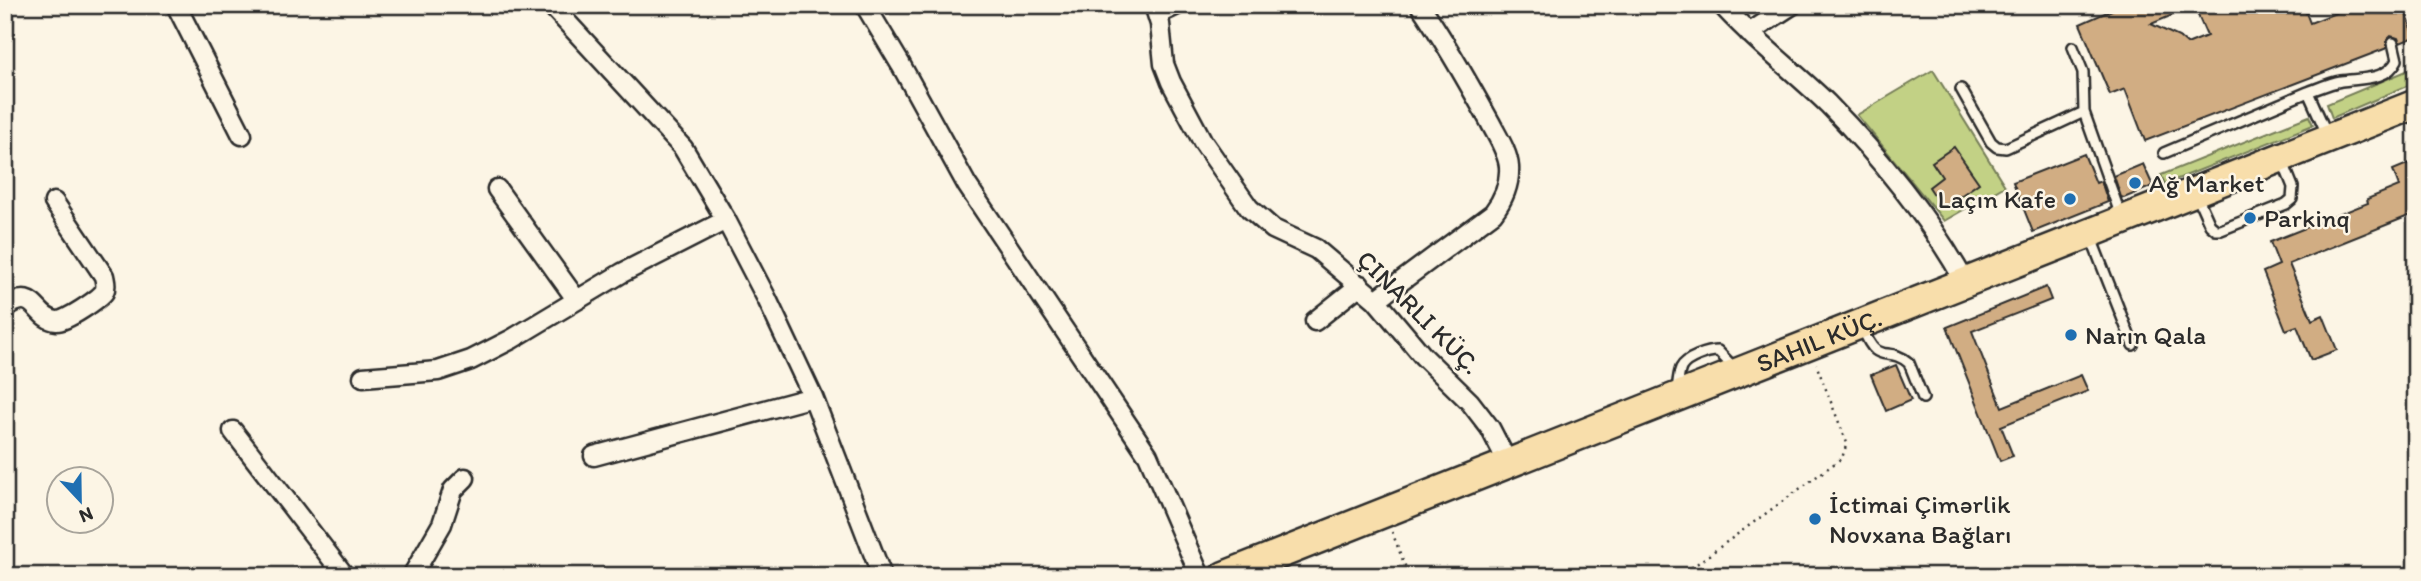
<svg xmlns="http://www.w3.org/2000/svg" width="2421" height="581" font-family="Itim,sans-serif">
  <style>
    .green { fill: #c2d185; stroke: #767e58; stroke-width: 2 }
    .building { fill: #d1ad83; stroke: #2b2b2b; stroke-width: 2; fill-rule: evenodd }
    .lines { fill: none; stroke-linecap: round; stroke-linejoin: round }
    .lane-casing { stroke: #2b2b2b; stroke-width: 14 }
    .street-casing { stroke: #2b2b2b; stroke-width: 23 }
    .primary-casing { stroke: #2b2b2b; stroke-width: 33 }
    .path { stroke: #2b2b2b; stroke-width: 2.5; stroke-dasharray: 2 5; stroke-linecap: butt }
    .lane { stroke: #fcf5e5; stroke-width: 9 }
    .street { stroke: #fcf5e5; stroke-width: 18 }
    .primary { stroke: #f8deab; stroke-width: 28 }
    .poi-dot { fill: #1f6fb2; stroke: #fcf5e5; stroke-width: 2.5 }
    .labels { text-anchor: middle; stroke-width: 5; stroke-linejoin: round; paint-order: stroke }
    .poi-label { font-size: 26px; fill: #2b2b2b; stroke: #fcf5e5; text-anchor: start }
    .street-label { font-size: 26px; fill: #2b2b2b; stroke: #fcf5e5 }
  </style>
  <rect width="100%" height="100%" fill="#fcf5e5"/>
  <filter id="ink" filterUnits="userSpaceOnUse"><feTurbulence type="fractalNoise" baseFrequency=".0143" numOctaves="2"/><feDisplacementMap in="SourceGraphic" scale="14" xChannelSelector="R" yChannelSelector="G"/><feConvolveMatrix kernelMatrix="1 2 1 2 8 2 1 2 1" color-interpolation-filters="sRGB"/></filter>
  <g filter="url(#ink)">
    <!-- green -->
    <path class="green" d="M2416 67V82L2332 118 2327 104Z
      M1933 70 2005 186 1944 221 1857 115Z
      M2309 116 2313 125 2165 184 2161 175Z"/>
    <!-- building -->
    <path class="building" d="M2123 5H2303L2310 23 2356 5H2403L2415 37 2400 43 2398 38 2391 36 2387 40V48L2145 141 2125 89 2110 95 2080 24ZM2194 6 2207 36 2187 44 2179 37 2151 24Z
      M1954 147 1979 183 1943 208 1929 187 1942 177 1932 162Z
      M2084 154 2096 183 2101 181 2108 202 2033 232 2013 182Z
      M2412 162 2416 172V213L2289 264 2312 320 2323 315 2337 350 2311 360 2297 326 2286 330 2263 272 2279 265 2270 242 2368 203 2367 199 2399 186 2393 170Z
      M2143 164 2153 186 2124 198 2121 197 2114 176Z
      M2046 287 2051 300 1972 331 2002 407 2081 375 2088 391 2001 426 2013 456 2000 461 1947 327Z
      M1896 365 1911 400 1886 411 1871 375Z"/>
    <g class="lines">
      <!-- lane casing -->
      <g class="lane-casing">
        <path id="lane" d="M2073 47 2083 72 2084 112
          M1961 89 1991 142 1997 147 2006 148 2084 112 2122 219
          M2308 92C2319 88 2330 83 2341 81 2361 78 2387 81 2397 60L2393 43
          M2164 153 2308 92 2327 134
          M2197 196 2210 225 2216 230H2221L2286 204 2292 199 2293 187 2283 162
          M2091 238 2133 345
          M1863 329C1878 368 1887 344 1909 363L1923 398
          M1677 392C1678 384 1678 375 1681 368 1686 358 1708 351 1718 351L1735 369"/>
      </g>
      <!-- street casing -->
      <g class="street-casing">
        <path id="street" d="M176 5 242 135
          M551 5 683 148 726 220 767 299 813 397 882 576
          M865 5 901 65 967 185 1148 455 1200 576
          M1154 5 1160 24 1164 64 1171 82 1203 142 1249 208 1273 229 1316 249 1376 300 1423 356 1470 402 1490 428 1508 463
          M1722 5C1754 41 1793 70 1828 104 1878 155 1931 220 1965 282
          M1158 14 1177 5
          M1749 33 1792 5
          M497 189 576 299
          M1376 300 1493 213C1503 200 1510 184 1509 167 1508 152 1497 136 1490 122 1468 82 1446 43 1420 5
          M5 308C36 285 34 319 57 321 65 322 99 299 104 292 107 286 105 282 104 276L54 202
          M1315 321 1360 285
          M363 377 438 371 471 360 512 339 622 273 726 220
          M233 431 345 576
          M594 456 813 397
          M412 576 442 524 453 490 465 478"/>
      </g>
      <!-- primary casing -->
      <g class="primary-casing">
        <g id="primary">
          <path id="s1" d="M1224 576 2416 104"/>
        </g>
      </g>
      <!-- path -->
      <path class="path" d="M1392 532 1409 576
        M1680 576 1842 458 1847 443 1816 364"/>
      <!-- lane -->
      <use href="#lane" class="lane"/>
      <!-- street -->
      <use href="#street" class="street"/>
      <!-- primary -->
      <use href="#primary" class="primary"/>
    </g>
  </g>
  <!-- markers -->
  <g class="poi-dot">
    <circle cx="2135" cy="183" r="7"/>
    <circle cx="2070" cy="199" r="7"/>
    <circle cx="2250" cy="218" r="7"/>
    <circle cx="2071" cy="335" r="7"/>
    <circle cx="1815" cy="519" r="7"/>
  </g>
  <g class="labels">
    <!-- poi labels -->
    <g class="poi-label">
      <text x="2149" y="192">Ağ Market</text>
      <text x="2056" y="208" text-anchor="end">Laçın Kafe</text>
      <text x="2264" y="227">Parkinq</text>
      <text x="2085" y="344">Narın Qala</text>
      <text x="1829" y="513">İctimai Çimərlik<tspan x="1829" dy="30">Novxana Bağları</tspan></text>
    </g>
    <!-- street labels -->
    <g class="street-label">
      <text transform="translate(1419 312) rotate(45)" y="9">ÇINARLI KÜÇ.</text>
      <text dy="9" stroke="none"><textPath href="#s1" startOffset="640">SAHIL KÜÇ.</textPath></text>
    </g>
  </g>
  <!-- margin -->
  <rect width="2421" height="581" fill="none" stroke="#fcf5e5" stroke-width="28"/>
  <rect x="14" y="14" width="2393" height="553" fill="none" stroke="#2b2b2b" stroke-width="2.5" filter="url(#ink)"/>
  <!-- north arrow -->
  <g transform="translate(80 500) rotate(158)"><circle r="33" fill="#fcf5e5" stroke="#a8a49b" stroke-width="2"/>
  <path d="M0-5L12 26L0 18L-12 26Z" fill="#1f6fb2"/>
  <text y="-10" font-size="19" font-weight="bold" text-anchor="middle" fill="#2b2b2b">N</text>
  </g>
</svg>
